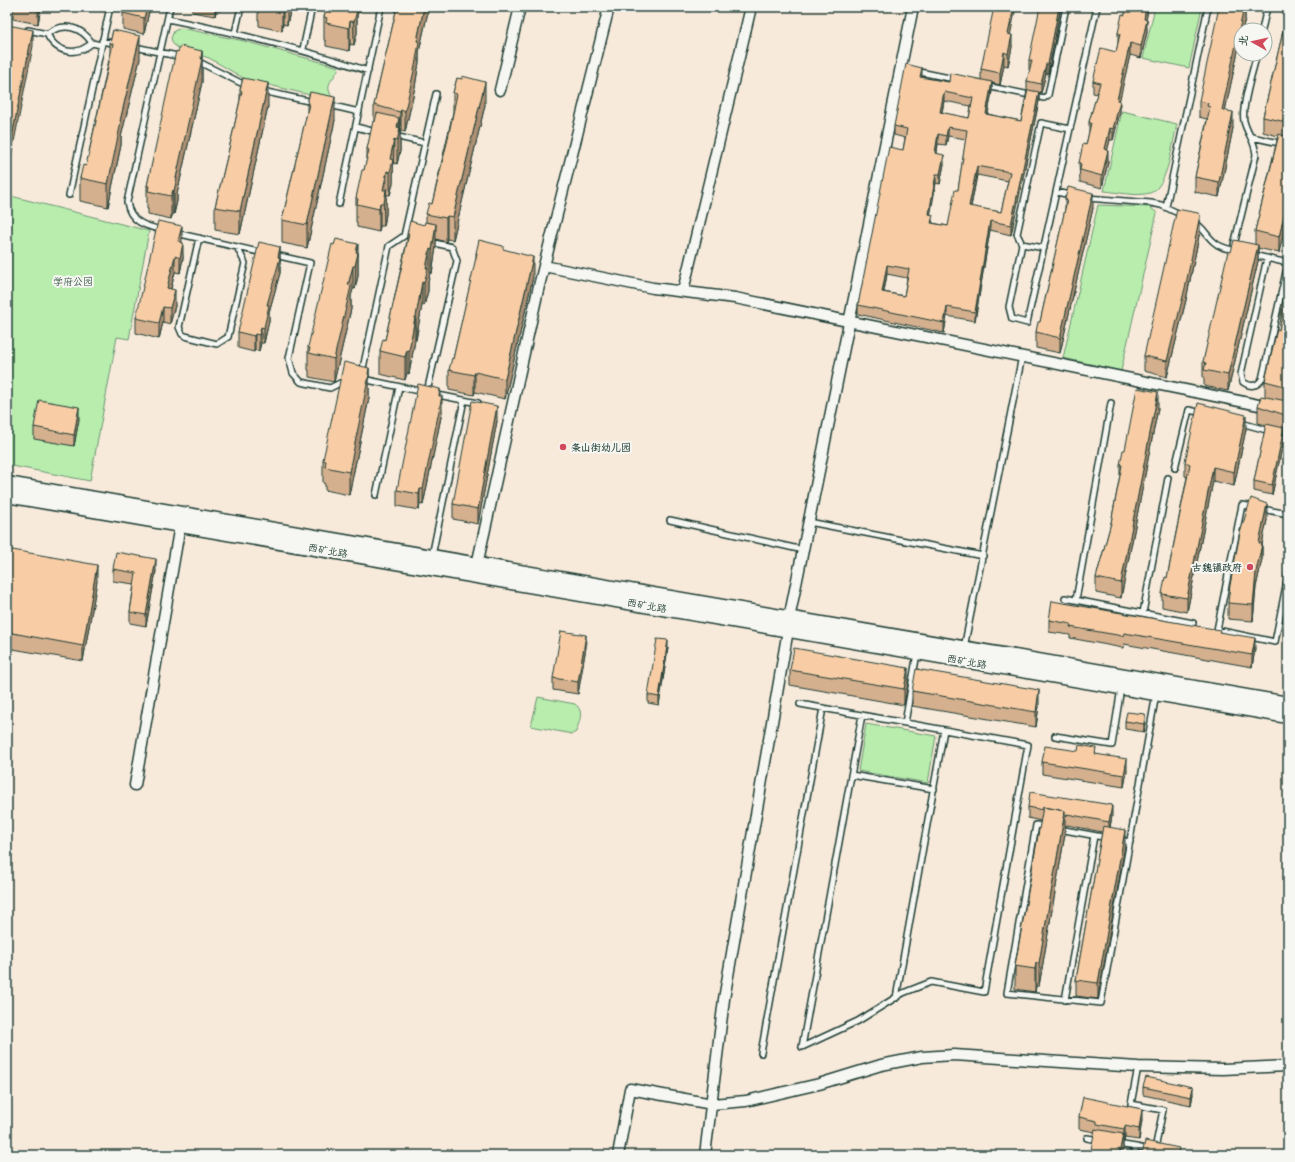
<svg xmlns="http://www.w3.org/2000/svg" width="1295" height="1162" font-family="Pangolin,'LXGW WenKai TC',sans-serif">
  <style>
    .green { fill: #b8edae; stroke: #6c9571 }
    .lines { fill: none; stroke-linecap: round; stroke-linejoin: round }
    .lane-casing { stroke: #1f3d34; stroke-width: 8 }
    .street-casing { stroke: #1f3d34; stroke-width: 13 }
    .secondary-casing { stroke: #1f3d34; stroke-width: 17 }
    .lane { stroke: #f6f6f2; stroke-width: 5 }
    .street { stroke: #f6f6f2; stroke-width: 10 }
    .secondary { stroke: #f6f6f2; stroke-width: 14 }
    .wall { fill: #d5b08f; stroke: #1f3d34; fill-rule: evenodd }
    .shaded-wall { fill: #ae9074; stroke: #1f3d34 }
    .building { fill: #f8cda6; stroke: #1f3d34; fill-rule: evenodd }
    .poi-dot { fill: #d1495b; stroke: #f6f6f2; stroke-width: 1.5 }
    .labels { text-anchor: middle; stroke-width: 4; stroke-linejoin: round; paint-order: stroke }
    .park-label { font-size: 10px; fill: #365746; stroke: #f6f6f2 }
    .poi-label { font-size: 10px; font-weight: bold; fill: #1f3d34; stroke: #f6f6f2; text-anchor: start }
    .street-label { font-size: 10px; fill: #1f3d34; stroke: #f6f6f2 }
  </style>
  <rect width="100%" height="100%" fill="#f7eadb"/>
  <filter id="ink" filterUnits="userSpaceOnUse"><feTurbulence type="fractalNoise" baseFrequency=".025" numOctaves="2"/><feDisplacementMap in="SourceGraphic" scale="8" xChannelSelector="R" yChannelSelector="G"/><feConvolveMatrix kernelMatrix="1 2 1 2 8 2 1 2 1" color-interpolation-filters="sRGB"/></filter>
  <g filter="url(#ink)">
    <!-- green -->
    <path class="green" d="M1155 7H1202L1189 68 1143 58Z
      M181 28 244 41 339 67C335 80 323 82 332 97L330 100 245 79 209 58 178 48 173 44 171 38 174 31Z
      M1122 111 1177 124C1173 141 1168 187 1150 193 1136 197 1118 192 1104 191Z
      M7 195 149 231 129 339 117 337 90 481 7 465Z
      M1098 205 1150 207 1157 213 1121 371 1063 358Z
      M538 697 575 704C585 712 579 721 576 732L572 734 531 726Z
      M866 724 936 736 928 783 858 771Z"/>
    <g class="lines">
      <!-- lane casing -->
      <g class="lane-casing">
        <path id="lane" d="M1278 7 1288 9
          M168 19C236 33 301 48 368 71
          M28 30 47 34C63 22 81 26 92 43L101 45
          M1262 30 1267 7
          M235 33 241 7
          M47 34C56 53 76 57 92 43
          M102 41 117 44
          M135 47 182 57
          M303 49 312 7
          M197 61 247 86
          M915 71 954 79
          M986 86 1044 98 1048 95 1066 7
          M262 91 313 102
          M329 105 359 112
          M356 127 376 132
          M1070 129 1041 123 1017 234 1022 244 1009 307 1012 319 1027 323C1051 217 1074 112 1097 7
          M394 136 425 143
          M1252 137 1288 145
          M1056 192 1071 195
          M69 195 110 7
          M1087 198 1151 203 1161 205 1182 215
          M339 204 381 7
          M1166 207 1208 7
          M1194 222C1203 227 1206 235 1214 242 1220 248 1229 249 1237 251
          M162 230C145 226 130 222 127 202L170 7
          M176 233 263 253
          M199 238 179 327 182 334 185 336 217 344 228 337 245 263 237 247
          M1022 244 1044 248
          M1234 245 1256 155C1255 140 1247 134 1244 121 1241 107 1253 70 1257 54
          M275 255 310 263 289 358 293 373 301 382 330 388 344 381
          M1253 255 1288 263
          M1267 258 1241 374 1243 382C1250 387 1257 387 1262 379L1288 263
          M362 373 389 246 404 236 436 94
          M363 379 424 392
          M427 392 457 261 452 247 430 242
          M433 394 478 403
          M1241 423 1270 431
          M1277 433 1288 436
          M1175 468 1189 410 1202 413
          M376 495 399 387
          M1254 507 1242 505 1217 630 1275 642 1288 575
          M1262 509 1288 514
          M670 520 803 550
          M809 522 983 556
          M432 556 464 400
          M1065 598 1193 623
          M1076 600 1111 403
          M1143 613 1168 478
          M964 648 1022 356
          M800 704 1028 745 984 992 931 982 903 993 858 1021 802 1047
          M905 723 917 653
          M1055 736 1112 745 1121 688
          M851 775 934 789
          M1047 827 1036 825 1007 993 1101 1003 1156 694
          M1059 829 1108 838
          M1120 840 1130 842
          M896 998 944 730
          M1065 1000 1094 836
          M802 1047 862 715
          M761 1053 823 708
          M1138 1067 1131 1104 1163 1110 1155 1149
          M1087 1138 1099 1140
          M1117 1144 1136 1147 1134 1155
          M1136 1147 1149 1150"/>
      </g>
      <!-- street casing -->
      <g class="street-casing">
        <path id="street" d="M500 90 520 7
          M544 266 653 288 735 298 1288 411
          M683 291 751 7
          M477 565 538 290 609 7
          M789 619 913 7
          M135 785 180 525
          M618 1155 630 1089 712 1104 746 1101 819 1084 881 1065 922 1057 954 1055 1138 1067 1223 1069 1288 1066
          M705 1155 724 999 788 630"/>
      </g>
      <!-- secondary casing -->
      <g class="secondary-casing">
        <path id="secondary" d="M7 484 1288 704
          M7 495 1288 716"/>
      </g>
      <!-- lane -->
      <use href="#lane" class="lane"/>
      <!-- street -->
      <use href="#street" class="street"/>
      <!-- secondary -->
      <use href="#secondary" class="secondary"/>
    </g>
    <!-- wall -->
    <path class="wall" d="M13 7H41L38 24 13 19Z
      M124 7H150L144 34 123 29V13Z
      M192 7H221L220 11 216 10 215 16 192 12Z
      M258 7H290V12L287 25 283 24 282 31 259 26V20H258Z
      M327 7H362L360 13 358 12 357 16V33L354 45 350 44 349 51 326 46V41L324 40V17Z
      M397 7H429L419 52V62L415 87 405 132 401 131 400 133V151L397 164 394 163 393 168V183L390 195H387L386 199V214L384 226H380L379 232 357 227V222H356V198L364 170 367 159V149L374 122V105Z
      M1061 7 1048 74 1046 73 1041 93H1039V101L1011 235 990 230 975 321 947 316 944 333 858 314V305L903 150 905 138 894 135V126L922 78 949 82 981 80V69L1010 34 1012 47 1008 66 1004 65 1000 85 992 83V91L988 114 1021 121 1027 90V81L1030 70H1029V60ZM944 101 971 106 969 118 942 113ZM948 136 966 139 958 190 948 226 933 223 930 214 936 183 940 184 944 164 937 153 938 144 946 145ZM977 175 1008 181 1001 212 971 207ZM887 274 907 278 904 296 884 292Z
      M1126 7H1153L1152 11 1148 10 1146 20 1147 32 1141 58 1130 55 1119 100 1120 112 1113 140H1110L1107 150 1108 162 1102 188 1080 182 1079 163 1086 145 1089 132V122L1097 94 1093 93V81L1116 52 1118 44V33L1125 15Z
      M1245 7V19L1242 30H1241V37L1225 110 1233 128 1219 197 1195 192V177L1207 119 1199 117V101Z
      M1288 10 1286 136 1279 253 1258 248V261L1228 391 1204 386V379L1203 378V362L1231 252 1255 245V231L1278 136 1263 132V117Z
      M113 30 140 59 121 137V145L108 207 80 201V178L86 166 110 55V43Z
      M202 51V82L177 194V201L174 214 173 213 171 219 148 214V209H147V186L178 52Z
      M243 78 268 106 240 234 215 230V207L233 132 240 100V90Z
      M457 78 485 105 453 240 447 239 446 242 436 239V247L432 273H430L428 282V291L424 306 422 305 416 340H415L409 374 407 373 405 380 380 374V351L385 340 407 241V234L424 225 426 222V214L432 204 453 112V93Z
      M310 92 335 120 307 248 282 243V220L307 113V104Z
      M1065 199 1093 208 1060 353 1036 348V332L1040 322 1065 210Z
      M1200 231 1186 300 1167 377 1144 371V356Z
      M182 242 183 258 180 273 175 272 171 289 175 306 170 324 163 322 159 339 136 333V318Z
      M280 247V273L269 312V321L264 343H261L259 351 255 350 254 352 238 348V332Z
      M503 249 533 277 505 399 475 392 474 395 449 390V370L453 359 476 260V253Z
      M358 252V276L355 289H353L351 296V309L334 382 309 377V370H308V347Z
      M1288 284V426L1286 425 1285 431H1284V439L1272 495 1254 491V481L1266 425 1258 423V406L1265 396V381L1279 330 1281 319V309Z
      M369 368V398L349 495 325 490V484L323 483V460Z
      M440 396 442 412 423 505 420 504 419 510 397 506V490Z
      M1158 408 1121 598 1096 593V578L1111 523 1120 475V465Z
      M79 419 74 446 34 439V427Z
      M497 421 478 524 453 519V504Z
      M1246 429 1234 486 1213 481 1187 612 1162 607V594L1167 578 1187 477 1185 476V462Z
      M1267 520 1262 544V559L1256 587 1253 621 1228 619V603Z
      M7 549 97 581 83 661 7 648Z
      M113 569 156 571 146 626 130 623V612L134 584 113 581Z
      M1049 620 1220 632 1255 649 1252 667 1124 644 1123 648 1070 638V635L1049 632Z
      M586 647 578 694 553 690V678Z
      M668 648 659 705 648 703V695Z
      M790 670 908 683 904 705 790 685Z
      M912 691 1039 706 1036 727 912 706Z
      M1125 721 1145 722 1144 732 1125 729Z
      M1096 754 1127 771 1124 787 1042 774V762Z
      M1028 807 1112 816 1110 827 1125 846 1098 999 1076 996V980L1102 832 1067 825V826H1065V834L1039 986H1036L1035 992 1015 989V966L1041 821 1028 818Z
      M1143 1087 1193 1094 1191 1105 1143 1095Z
      M1079 1117 1142 1120 1139 1140 1125 1138 1124 1141 1123 1140V1149L1095 1132 1079 1129Z"/>
    <!-- shaded-wall -->
    <path class="shaded-wall" d="M38 7H41L38 24Z
      M147 7H150L144 34V18Z
      M215 7H216V10L215 16Z
      M283 7V24L282 31V12Z
      M287 7H290V12L287 25Z
      M353 7H358V12L357 16V33L354 45Z
      M424 7H429L419 52V62L415 87 405 132V111L417 41Z
      M1014 7H1016L1008 46V34Z
      M1059 7H1061L1048 74V64Z
      M1146 7H1148V10L1144 31V19Z
      M1242 7H1245V19L1242 30H1241V37L1222 125V110Z
      M1147 20V32L1141 58V46Z
      M350 21V44L349 51V28Z
      M33 30V46L7 177V161Z
      M1012 35V47L1008 66V54Z
      M140 36V59L121 137V145L108 207V184L120 121Z
      M1130 43V55L1117 112V100Z
      M202 51V82L177 194V201L174 214V191L176 178Z
      M1004 52V65L1000 85V73Z
      M1046 64V73L1041 93V84Z
      M922 68V77L920 86V77Z
      M485 82V105L453 240V217Z
      M992 82V91L986 123V114Z
      M268 83V106L240 234V211Z
      M944 92V101L940 122V112Z
      M1039 92V101L1011 235V225Z
      M335 97V120L307 248V225Z
      M1120 101V112L1113 140V129Z
      M401 110V131L400 133V112Z
      M1233 112V128L1219 197V182Z
      M1288 114V129L1286 137V122Z
      M399 118V133L400 128V151L397 164V127Z
      M948 127V136L946 145V136Z
      M1110 128V140L1105 161V149Z
      M938 134V144L935 162V153Z
      M394 140 393 183 390 195V159Z
      M1108 150V162L1102 188V176Z
      M944 155V164L940 184V174Z
      M977 166V175L969 216V206Z
      M387 171 386 214 384 226 383 190Z
      M936 174V183L929 223V214Z
      M173 190V213L171 219V196Z
      M1093 193V208L1060 353V338Z
      M1288 199V215L1279 253V237Z
      M380 203V226L379 232V209Z
      M1200 215V231L1186 300 1167 377V361Z
      M447 216V239L446 242V218Z
      M990 221V230L975 321V312Z
      M436 224V247L432 273V250Z
      M182 226V242L178 257V241Z
      M183 243V258L180 273V258Z
      M358 244V256V253V276L355 289 356 252Z
      M1258 245V261L1228 391V375Z
      M280 247V273L269 312V321L264 343V328L267 305Z
      M430 249V273L428 282V291L424 306V283L426 268Z
      M175 256V272L167 304V288Z
      M533 257V277L505 399V379Z
      M887 265V274L882 301V292Z
      M353 266V289L351 296V309L334 382V359L348 285Z
      M422 282V305L416 340V317Z
      M175 290V306L170 324V308Z
      M163 307V322L159 339V323Z
      M947 307V316L944 333V323Z
      M415 317V340L409 374V351Z
      M261 327V343L259 351V335Z
      M255 334V350L254 352V336Z
      M407 350V373L405 380V357Z
      M369 368V398L349 495V472Z
      M475 372V392L474 395V375Z
      M440 389V403L442 396V412L423 505V489Z
      M1158 392V408L1121 598V583Z
      M497 406V421L478 524V509Z
      M79 407V419L74 446V435Z
      M1286 409V425L1285 431V415Z
      M1246 415V429L1234 486V472Z
      M1284 428V439L1272 495V485Z
      M1213 467V481L1187 612V598Z
      M420 489V504L419 510V494Z
      M1267 504V520L1259 559V543Z
      M1262 544V559L1256 587 1253 621V605L1256 572Z
      M156 559V571L146 626V615Z
      M97 565V581L83 661V646Z
      M586 635V647L578 694V682Z
      M1255 638V649L1252 667V655Z
      M668 640V648L659 705V697Z
      M908 668V683L904 705V689Z
      M1039 690V706L1036 727V712Z
      M1145 714V722L1144 732V724Z
      M1127 759V771L1124 787V775Z
      M1112 805V816L1109 833V822Z
      M1065 811V834L1039 986V963Z
      M1125 830V846L1098 999V983Z
      M1036 963V986L1035 992V969Z
      M1193 1087V1094L1191 1105V1097Z
      M1142 1109V1120L1139 1140V1129Z
      M1125 1126V1138L1124 1141V1129Z
      M1123 1134V1149L1121 1155H1119Z"/>
    <!-- building -->
    <path class="building" d="M124 7H147L144 18 123 13Z
      M259 7H283L282 12 259 8Z
      M327 7H353V9L357 10 354 22 350 21 349 28 326 23 327 18 324 17Z
      M397 7H424L417 41 419 42 415 66 405 111 401 110 400 112 374 105Z
      M994 7H1014L1008 34 1012 35 1008 54 1004 52 1000 73 981 69Z
      M1040 7H1059L1048 64H1046L1041 84 1027 81 1032 61 1029 60Z
      M1126 7H1146L1144 19 1147 20 1141 46 1130 43 1117 100 1120 101 1113 129 1110 128 1105 149 1108 150 1102 176 1080 170 1081 164 1079 163 1083 144 1086 145 1091 123 1089 122 1100 83 1093 81 1101 48 1116 52 1120 34 1118 33 1122 14 1125 15Z
      M1219 7H1244L1222 110 1233 112 1219 182 1195 177 1210 107 1207 106 1208 103 1199 101Z
      M1288 10V114L1286 122 1263 117Z
      M8 25 33 30 7 161V33Z
      M113 30 140 36 120 121 121 122 108 184 80 178 83 165 86 166 113 44 110 43Z
      M180 46 202 51 201 58 202 59 176 178H177L174 191 173 190 171 196 148 191 149 186H147L176 51 178 52Z
      M906 64 922 68 920 77 949 82 950 73 992 82 986 114 1021 121 1028 90 1039 92 1011 225 990 221 975 312 947 307 944 323 858 305 889 147 903 150 907 129 894 126ZM944 92 973 98 969 118 940 112ZM948 127 967 130 958 190H955L948 226 931 223 933 215 929 214 936 174H940L944 155 935 153 938 134 946 136ZM977 166 1010 172 1001 212 969 206ZM887 265 909 269 904 296 882 292Z
      M462 76 485 82 453 217 447 216 446 218 426 214 429 203 432 204 447 143 457 94 453 93 457 78 462 79Z
      M243 78 268 83 240 211 215 207 233 132 242 91 240 90Z
      M310 92 335 97 307 225 282 220 309 104H307Z
      M377 113 399 118 397 127 400 128 397 141 394 140 390 159 393 160 390 172 387 171 383 190H386L384 203H380L379 209 357 204 358 199 356 198 362 170H364L369 150 367 149 373 121 375 122Z
      M1279 134 1288 137V199L1279 237 1255 231Z
      M1068 187 1093 193 1060 338 1036 332 1038 322H1040L1067 200 1065 199Z
      M1177 209 1198 213 1200 215 1186 284 1167 361 1144 356Z
      M158 221 182 226 178 241 183 243 180 258 175 256 167 288 175 290 170 308 163 307 159 323 136 318Z
      M410 221 424 225 425 222 436 224 432 250 430 249 426 268H428L424 283 422 282 416 317H415L409 351 407 350 405 357 380 351 383 339 385 340 409 234H407Z
      M336 239 358 244 356 252 358 253 355 266H353L348 285 351 286 334 359 309 353 310 348 308 347 332 244 334 245Z
      M479 240 503 246V249L533 257 505 379 475 372 474 375 449 370 452 358 453 359 477 253H476Z
      M1234 240 1258 245 1228 375 1204 370 1206 363 1203 362 1228 251 1231 252Z
      M259 242 280 247 278 257 280 258 267 305H269L264 328 261 327 259 335 255 334 254 336 238 332Z
      M1288 284V387L1265 381 1277 329 1279 330 1283 309H1281Z
      M344 362 369 368 368 374 369 375 349 472 325 467 326 461 323 460Z
      M418 384 440 389 439 396H442L423 489H420L419 494 397 490Z
      M1137 388 1158 392 1121 583 1096 578 1111 523 1122 465H1120L1123 450H1125Z
      M1261 396 1287 401H1288V409H1286L1285 415 1258 406Z
      M39 400 79 407 74 435 34 427Z
      M472 401 497 406 478 509 453 504Z
      M1198 403 1246 415 1234 472 1213 467 1187 598 1162 594 1165 577 1167 578 1190 464 1185 462Z
      M1266 424 1284 428 1272 485 1254 481Z
      M1251 498 1267 504 1259 543 1262 544 1256 572 1253 605 1228 603 1230 585 1240 533Z
      M7 549 97 565 83 646 7 632Z
      M116 552 156 559 146 615 130 612 136 573 113 569Z
      M1052 601 1220 630 1219 632 1255 638 1252 655 1124 633 1123 636 1070 627 1071 624 1049 620Z
      M561 631 586 635 578 682 553 678Z
      M657 639 668 640 659 697 648 695Z
      M794 648 908 668 904 689 790 670Z
      M916 669 1039 690 1036 712 912 691Z
      M1127 712 1145 714 1144 724 1125 721Z
      M1079 745 1096 748 1095 754 1127 759 1124 775 1042 762 1045 746 1078 751Z
      M1030 792 1112 805 1109 822 1067 814V816L1065 815V811L1043 807V810L1028 807Z
      M1043 807 1065 811 1039 963H1036L1035 969 1015 966Z
      M1103 826 1125 830 1098 983 1076 980Z
      M1146 1077 1193 1087 1191 1097 1143 1087Z
      M1083 1097 1142 1109 1139 1129 1125 1126 1124 1129 1097 1124V1121L1079 1117Z
      M1095 1129 1123 1134 1119 1155H1090Z
      M1145 1141 1179 1148 1178 1155H1142Z"/>
  </g>
  <!-- markers -->
  <g class="poi-dot">
    <circle cx="563" cy="447" r="4"/>
    <circle cx="1250" cy="567" r="4"/>
  </g>
  <g class="labels">
    <!-- park labels -->
    <g class="park-label">
      <text x="73" y="285">学府公园</text>
    </g>
    <!-- poi labels -->
    <g class="poi-label">
      <text x="571" y="451">条山街幼儿园</text>
      <text x="1242" y="571" text-anchor="end">古魏镇政府</text>
    </g>
    <!-- street labels -->
    <g class="street-label">
      <text transform="translate(328 550) rotate(10)" y="4">西矿北路</text>
      <text transform="translate(647 605) rotate(10)" y="4">西矿北路</text>
      <text transform="translate(967 661) rotate(10)" y="4">西矿北路</text>
    </g>
  </g>
  <!-- margin -->
  <rect width="1295" height="1162" fill="none" stroke="#f6f6f2" stroke-width="24"/>
  <rect x="12" y="12" width="1271" height="1138" fill="none" stroke="#1f3d34" stroke-width="1.5" filter="url(#ink)"/>
  <!-- north arrow -->
  <g transform="translate(1253 42) rotate(278)"><circle r="19" fill="#f6f6f2" stroke="#a0aca6"/>
  <path d="M0-3L7 15L0 10L-7 15Z" fill="#d1495b"/>
  <text y="-6" font-size="11" font-weight="bold" text-anchor="middle" fill="#1f3d34">北</text>
  </g>
</svg>
